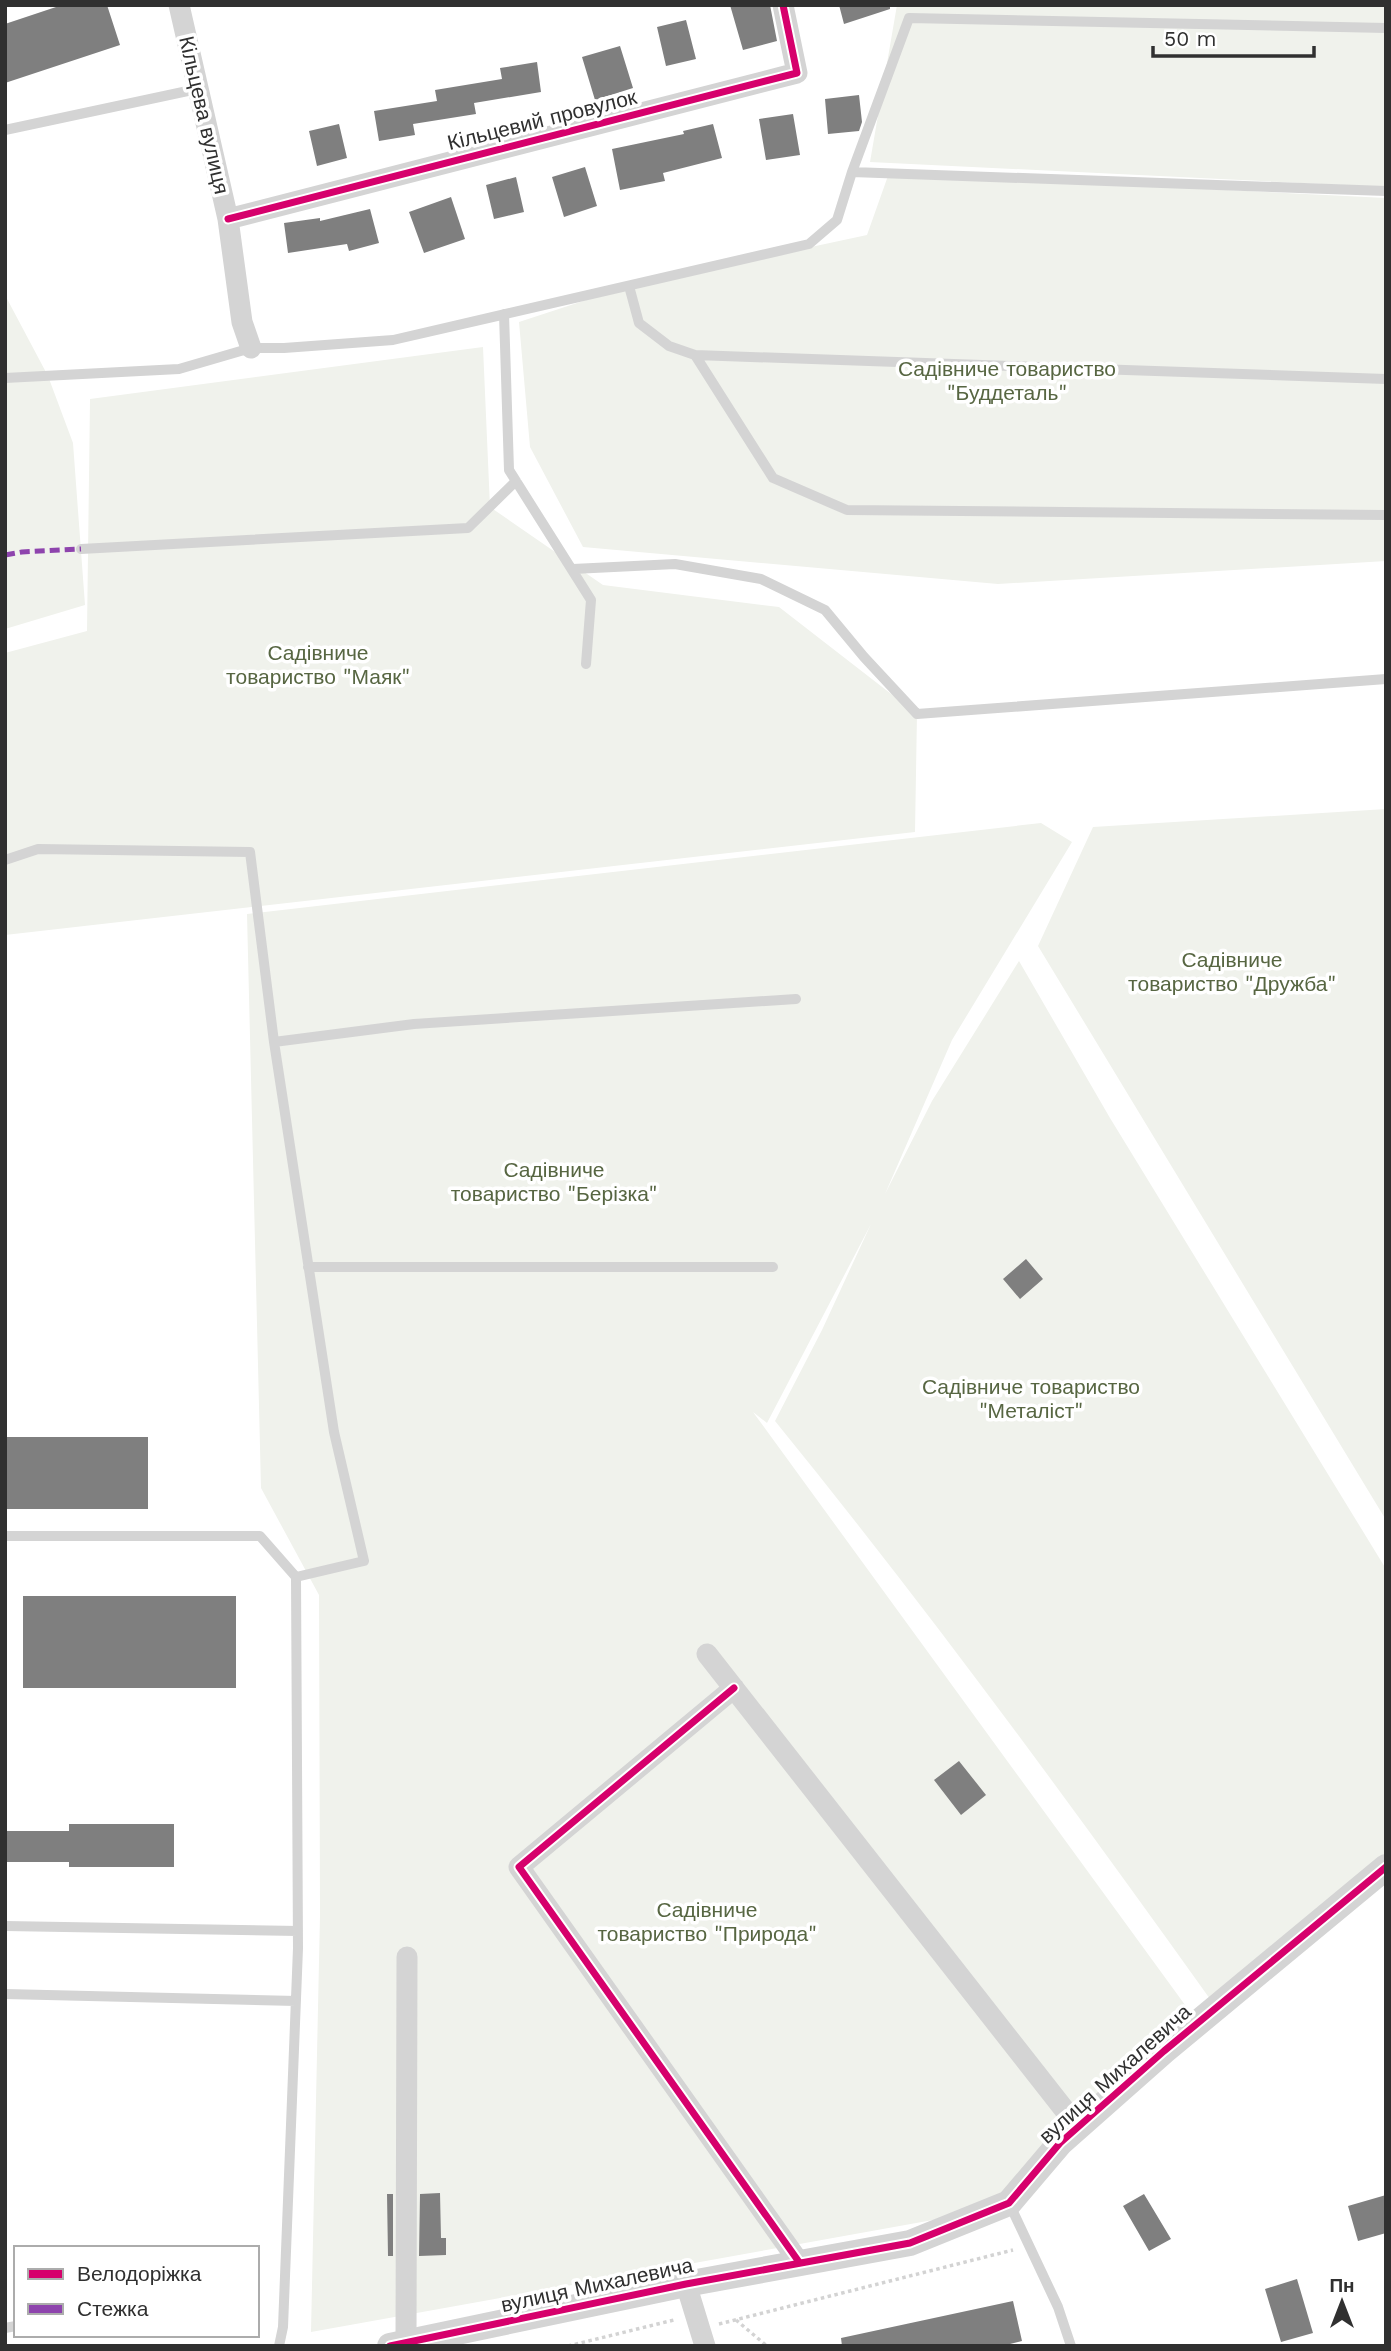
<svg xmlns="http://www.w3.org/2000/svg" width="1391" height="2351" font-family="'Work Sans',sans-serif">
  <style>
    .green { fill: #f0f2ec }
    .building { fill: #7f7f7f }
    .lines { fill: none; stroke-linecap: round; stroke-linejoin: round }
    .path { stroke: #d3d3d3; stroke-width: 3.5; stroke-dasharray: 3.5 3.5; stroke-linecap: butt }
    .service { stroke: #d4d4d4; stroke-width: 10 }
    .minor { stroke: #d4d4d4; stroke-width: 21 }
    .tertiary { stroke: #d4d4d4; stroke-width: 26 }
    .quiet { stroke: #8e44ad; stroke-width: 5; stroke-dasharray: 10 5; stroke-linecap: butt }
    .cycleway-casing { stroke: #fff; stroke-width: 11 }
    .cycleway { stroke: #d6006c; stroke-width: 7 }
    .labels { text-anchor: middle; stroke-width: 7; stroke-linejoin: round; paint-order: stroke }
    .street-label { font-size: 21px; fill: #303030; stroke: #fff }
    .park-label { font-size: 21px; fill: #576642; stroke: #fff }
  </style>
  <rect width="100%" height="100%" fill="#fff"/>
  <!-- green -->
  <path class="green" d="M897 5H1386V187L870 162Z
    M889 173 1386 198V561L998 584 583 547 530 447 519 322 629 286 867 235Z
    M5 295 48 376 73 443 85 605 5 629Z
    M483 347 490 507 603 585 779 607 917 714 915 832 5 935V653L87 631 90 399Z
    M1386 809V1520L1038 946 1093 827Z
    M1041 823 1072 842 952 1040 885 1194 932 1101 1019 961 1110 1118 1386 1569V1861L1210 1999C1070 1803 927 1608 775 1421L822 1330 871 1224 767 1423 753 1412 1188 2009 994 2209 311 2332 320 1915 319 1595 261 1488 247 914Z"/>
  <!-- building -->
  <path class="building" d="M62 5H107L120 45 5 83V24Z
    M730 5H770L777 41 743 50Z
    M839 5H890V9L844 24Z
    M686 20 696 59 666 66 657 27Z
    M620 46 633 88 595 100 582 57Z
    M537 62 541 92 474 103 476 114 413 124 415 135 379 141 374 111 437 101 435 90 502 79 500 68Z
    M859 95 862 122 859 131 828 134 825 99Z
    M793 114 800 155 766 160 759 119Z
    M339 124 347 158 317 166 309 131Z
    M713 124 722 158 663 173 665 181 620 190 612 149 684 134 683 131Z
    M585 167 597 206 564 217 552 177Z
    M516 177 524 212 494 219 486 185Z
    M451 197 465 239 424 253 409 212Z
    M370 209 379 243 349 251 347 244 288 253 284 223 320 218V221Z
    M1026 1259 1043 1279 1020 1299 1003 1279Z
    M5 1437H148V1509H5Z
    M23 1596H236V1688H23Z
    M959 1761 986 1795 961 1815 934 1780Z
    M69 1824H174V1867H69V1862H5V1831H69Z
    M440 2193 441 2238H446V2255L419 2256 420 2194Z
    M387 2194H393V2256H388Z
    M1144 2194 1171 2239 1149 2251 1123 2206Z
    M1386 2195V2233L1358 2241 1348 2206Z
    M1297 2279 1313 2333 1281 2342 1265 2289Z
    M1013 2301 1022 2341 1002 2346H842L841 2338Z"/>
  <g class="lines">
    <!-- path -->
    <path class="path" d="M736 2320 767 2346
      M719 2324 1013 2250
      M568 2346 674 2320"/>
    <!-- service -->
    <path class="service" d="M5 130 197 89
      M852 172 1386 191
      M629 286 639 323 669 346 695 355
      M504 314 509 470 591 600 586 664
      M5 378 179 369 251 348H284L393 340 809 244 837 220 852 172 909 18 1386 28
      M1386 379 695 355 773 478 847 510 1386 515
      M81 549 468 528 516 481
      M573 569 675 564 761 579 825 610 864 657 917 714 1386 679
      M5 860 38 849 250 852 274 1042 334 1432 364 1561 296 1577
      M274 1042 414 1024 796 999
      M308 1267H773
      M5 1536H260L296 1577 298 1948 283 2327 279 2346
      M5 1926 298 1931
      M5 1994 296 2001
      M1009 2203 1058 2307 1071 2346
      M5 2328 16 2326"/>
    <!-- minor -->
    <path class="minor" d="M179 5 228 219 242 322 251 348
      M228 219 797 73 783 5
      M707 1654 1078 2127
      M734 1688 519 1867 799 2262
      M686 2284 705 2346
      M406 2343 407 1957"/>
    <!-- tertiary -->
    <path class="tertiary" d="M390 2346 686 2284 910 2243 1009 2203 1060 2143 1164 2051 1386 1867"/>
    <!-- quiet -->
    <path class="quiet" d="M5 555 22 552 81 549"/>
    <!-- cycleway casing -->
    <g class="cycleway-casing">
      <path id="cycleway" d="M228 219 797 73 783 5
        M734 1688 519 1867 799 2262
        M390 2346 686 2284 910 2243 1009 2203 1060 2143 1164 2051 1386 1867"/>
    </g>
    <!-- cycleway -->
    <use href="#cycleway" class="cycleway"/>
  </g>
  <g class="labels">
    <!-- street labels -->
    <g class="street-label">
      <text transform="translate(204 115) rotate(77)" y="7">Кільцева вулиця</text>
      <text transform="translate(542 120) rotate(-14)" y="7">Кільцевий провулок</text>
      <text transform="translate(1115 2074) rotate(-42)" y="7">вулиця Михалевича</text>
      <text transform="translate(597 2285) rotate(-12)" y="7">вулиця Михалевича</text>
    </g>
    <!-- park labels -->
    <g class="park-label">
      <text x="1007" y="376">Садівниче товариство<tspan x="1007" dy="24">"Буддеталь"</tspan></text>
      <text x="318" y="660">Садівниче<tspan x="318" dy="24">товариство "Маяк"</tspan></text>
      <text x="1232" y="967">Садівниче<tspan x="1232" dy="24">товариство "Дружба"</tspan></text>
      <text x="554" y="1177">Садівниче<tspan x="554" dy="24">товариство "Берізка"</tspan></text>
      <text x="1031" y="1394">Садівниче товариство<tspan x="1031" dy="24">"Металіст"</tspan></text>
      <text x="707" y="1917">Садівниче<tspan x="707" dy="24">товариство "Природа"</tspan></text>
    </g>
  </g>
  <!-- border -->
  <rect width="1391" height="2351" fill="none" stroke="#303030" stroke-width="14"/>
  <!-- legend -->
  <rect x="14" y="2246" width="245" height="91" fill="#ffffff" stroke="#acacac" stroke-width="2"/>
  <rect x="28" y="2269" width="35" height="10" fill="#d6006c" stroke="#acacac" stroke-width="2"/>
  <text x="77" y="2281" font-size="21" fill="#303030">Велодоріжка</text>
  <rect x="28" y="2304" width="35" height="10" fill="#8e44ad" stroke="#acacac" stroke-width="2"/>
  <text x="77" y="2316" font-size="21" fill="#303030">Стежка</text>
  <!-- north arrow -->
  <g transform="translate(1342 2302)" stroke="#ffffff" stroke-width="5" paint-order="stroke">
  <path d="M0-5L12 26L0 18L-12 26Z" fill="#303030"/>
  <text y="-10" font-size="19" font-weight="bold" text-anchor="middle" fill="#303030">Пн</text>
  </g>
  <!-- scale -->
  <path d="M1153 46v10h161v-10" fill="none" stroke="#303030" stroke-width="3.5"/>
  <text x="1164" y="46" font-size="21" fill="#303030" stroke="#ffffff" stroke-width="5" paint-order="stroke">50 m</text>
</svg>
